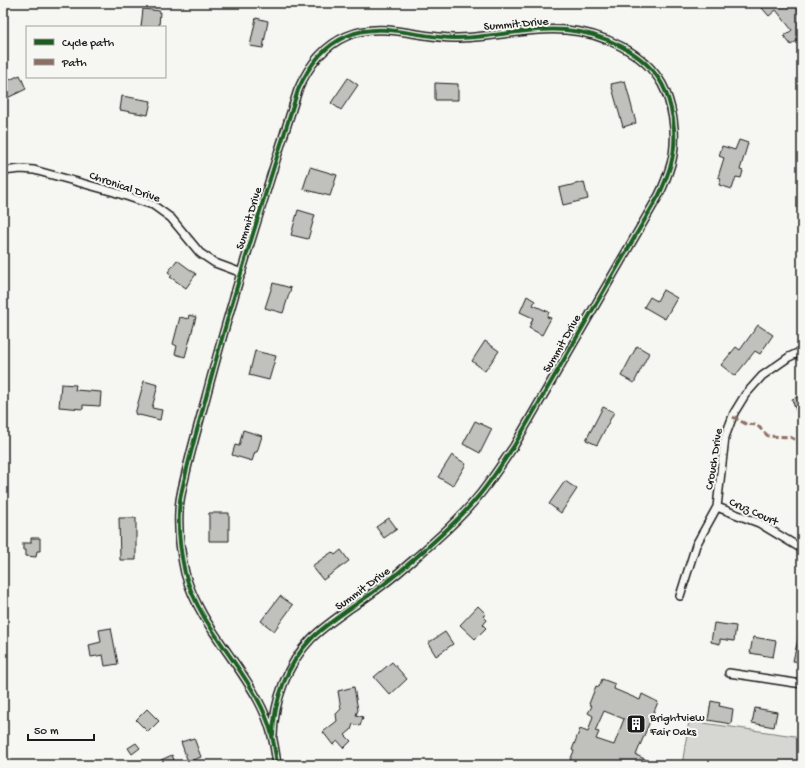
<svg xmlns="http://www.w3.org/2000/svg" width="805" height="768" font-family="'Gochi Hand',sans-serif">
  <style>
    .green { fill: #d6d6d2; stroke: #797977 }
    .building { fill: #c0c0bd; stroke: #1c1c1c; fill-rule: evenodd }
    .lines { fill: none; stroke-linecap: round; stroke-linejoin: round }
    .street-casing { stroke: #1c1c1c; stroke-width: 10 }
    .street { stroke: #f6f6f2; stroke-width: 7 }
    .quiet { stroke: #8d6e63; stroke-width: 3; stroke-dasharray: 6 3; stroke-linecap: butt }
    .cycleway-casing { stroke: #f6f6f2; stroke-width: 6 }
    .cycleway { stroke: #1b5e20; stroke-width: 4 }
    .labels { text-anchor: middle; stroke-width: 4; stroke-linejoin: round; paint-order: stroke }
    .street-label { font-size: 12px; fill: #1c1c1c; stroke: #f6f6f2 }
    .poi-label { font-size: 12px; fill: #1c1c1c; stroke: #f6f6f2; text-anchor: start }
  </style>
  <rect width="100%" height="100%" fill="#f6f6f2"/>
  <filter id="ink" filterUnits="userSpaceOnUse"><feTurbulence type="fractalNoise" baseFrequency=".025" numOctaves="2"/><feDisplacementMap in="SourceGraphic" scale="8" xChannelSelector="R" yChannelSelector="G"/><feConvolveMatrix kernelMatrix="1 2 1 2 8 2 1 2 1" color-interpolation-filters="sRGB"/></filter>
  <g filter="url(#ink)">
    <!-- green -->
    <path class="green" d="M689 721 802 737V765H682Z"/>
    <!-- building -->
    <path class="building" d="M768 3H802V37L791 45 784 36 792 30 776 10 769 16 762 8Z
      M143 9 160 11 159 27H141Z
      M256 18 268 21 263 48 250 46Z
      M20 75 26 89 3 100V83Z
      M348 78 358 85 341 110 331 103Z
      M625 81 636 123 623 127 611 84Z
      M435 83 458 84V100H435Z
      M122 96 151 101 148 115 120 110Z
      M739 140 748 143 740 170 743 171 741 178 736 177 732 189 719 185 721 178 718 177 724 158 719 156 722 146 735 150Z
      M310 167 337 175 330 196 303 189Z
      M584 182 588 199 563 205 559 188Z
      M298 210 315 215 308 239 291 235Z
      M177 260 196 274 186 288 170 277 172 275 168 272Z
      M273 283 291 288 283 313 265 308Z
      M663 290 677 298 665 319 644 307 650 297 657 301Z
      M527 296 535 301 533 305 549 312 547 317 551 318 542 335 529 328 533 318 520 312Z
      M189 315 196 317 185 357 175 354 177 346 173 344 180 317 188 319Z
      M758 325 773 335 760 354 755 351 735 376 721 365 736 347 740 350Z
      M485 341 499 351 485 371 472 361Z
      M637 346 649 353 634 383 621 376Z
      M255 351 276 356 269 380 249 375Z
      M144 381 158 385 152 408 162 410 160 420 135 414Z
      M61 384 76 385 75 390 101 392 100 406 83 405V409L59 407Z
      M802 396V425H801L792 399Z
      M603 407 614 412 597 445 586 440Z
      M475 421 492 429 480 453 463 444Z
      M243 430 262 436 257 452H255L252 461 232 455 235 445 239 446Z
      M452 455 466 464 453 486 438 477Z
      M565 481 577 489 561 513 549 504Z
      M209 513H229V541H209Z
      M119 518H136V560H120Z
      M389 518 397 529 384 538 376 527Z
      M31 538H40V551H37L36 557 26 556V550H23V543H31Z
      M341 550 349 561 323 580 312 566 332 552 335 555Z
      M280 596 293 605 274 631 261 621Z
      M478 606 486 614 483 616 487 620 483 625 486 628 475 639 460 625Z
      M714 623 736 626 734 641 720 639V644L711 642Z
      M111 628 118 664 105 666 103 655 91 657 89 645 101 642 99 630Z
      M445 632 453 644 436 656 428 643Z
      M799 635 802 636V662L793 661Z
      M753 637 776 641 773 657 750 653Z
      M392 662 407 679 390 695 374 677Z
      M602 679 615 684 614 689 640 700 642 694 658 702 636 755 658 765H582L570 760 574 751 572 750 580 729 588 732 593 716 588 713 592 706 589 704 596 686 599 687ZM604 711 624 719 614 745 596 739 599 732 595 731Z
      M354 687 358 710 356 715 363 717 360 726 353 724 351 730 345 735 351 741 344 748 338 741 333 745 323 732 337 721 336 714 341 709 338 691Z
      M711 701 720 703 719 706 733 709 731 724 708 720Z
      M755 708 777 712 774 727 752 723Z
      M147 709 159 721 148 732 136 720Z
      M194 738 201 757 188 762 181 742Z
      M136 743 140 748 132 754 128 748Z
      M172 755 176 765H164L161 760Z"/>
    <g class="lines">
      <!-- street casing -->
      <g class="street-casing">
        <path id="street" d="M3 171 21 169 34 170 114 192 153 205 171 218 200 253 215 263 242 273
          M717 507 759 523 802 549
          M680 596 696 545 717 507 725 437 734 413 745 395 762 376 789 357 802 351
          M729 673 802 684
          M273 735C274 701 287 664 311 639 323 627 338 617 352 607 373 593 393 578 412 561 436 540 461 518 481 493 493 478 503 462 514 446L659 195C664 185 668 174 671 164 675 149 675 133 673 119 671 107 668 95 662 84 644 52 602 33 566 30 529 27 492 38 454 38 418 38 382 21 347 36 323 46 308 67 298 90 266 192 233 294 206 397 199 423 191 450 185 477 182 489 179 500 179 512 178 531 181 555 185 573 198 621 235 657 258 700 270 722 274 740 277 765"/>
      </g>
      <!-- street -->
      <use href="#street" class="street"/>
      <!-- quiet -->
      <path class="quiet" d="M733 417 746 424 757 425 768 436 790 437 802 443
        M801 527 802 526"/>
      <!-- cycleway casing -->
      <g class="cycleway-casing">
        <path id="cycleway" d="M273 735C274 701 287 664 311 639 323 627 338 617 352 607 373 593 393 578 412 561 436 540 461 518 481 493 493 478 503 462 514 446L659 195C664 185 668 174 671 164 675 149 675 133 673 119 671 107 668 95 662 84 644 52 602 33 566 30 529 27 492 38 454 38 418 38 382 21 347 36 323 46 308 67 298 90 266 192 233 294 206 397 199 423 191 450 185 477 182 489 179 500 179 512 178 531 181 555 185 573 198 621 235 657 258 700 270 722 274 740 277 765"/>
      </g>
      <!-- cycleway -->
      <use href="#cycleway" class="cycleway"/>
    </g>
  </g>
  <!-- icons -->
  <defs>
    <g id="building-square" transform="scale(1)"><rect x="-9" y="-9" width="18" height="18" rx="4" fill="#1c1c1c" stroke="#f6f6f2"/><path d="M-4-6H4V6H1V3H-1V6H-4ZM-2.5-4.3h1.7v1.8h-1.7ZM.8-4.3h1.7v1.8H.8ZM-2.5-1h1.7V.8h-1.7ZM.8-1h1.7V.8H.8Z" fill="#fff"/></g>
  </defs>
  <g fill-rule="evenodd">
    <use href="#building-square" x="636" y="724"/>
  </g>
  <g class="labels">
    <!-- street labels -->
    <g class="street-label">
      <text transform="translate(516 23) rotate(-5)" y="4">Summit Drive</text>
      <text transform="translate(125 186) rotate(19)" y="4">Chronical Drive</text>
      <text transform="translate(248 218) rotate(-73)" y="4">Summit Drive</text>
      <text transform="translate(561 343) rotate(-60)" y="4">Summit Drive</text>
      <text transform="translate(713 459) rotate(-81)" y="4">Crouch Drive</text>
      <text transform="translate(754 511) rotate(24)" y="4">Cruz Court</text>
      <text transform="translate(362 588) rotate(-36)" y="4">Summit Drive</text>
    </g>
    <!-- poi labels -->
    <g class="poi-label">
      <text x="650" y="721">Brightview<tspan x="650" dy="14">Fair Oaks</tspan></text>
    </g>
  </g>
  <!-- margin -->
  <rect width="805" height="768" fill="none" stroke="#f6f6f2" stroke-width="16"/>
  <rect x="8" y="8" width="789" height="752" fill="none" stroke="#1c1c1c" stroke-width="1.5" filter="url(#ink)"/>
  <!-- legend -->
  <rect x="26" y="26" width="140" height="52" fill="#f6f6f2" stroke="#9f9f9c"/>
  <rect x="34" y="39" width="20" height="6" fill="#1b5e20" stroke="#9f9f9c"/>
  <text x="62" y="46" font-size="12" fill="#1c1c1c">Cycle path</text>
  <rect x="34" y="59" width="20" height="6" fill="#8d6e63" stroke="#9f9f9c"/>
  <text x="62" y="66" font-size="12" fill="#1c1c1c">Path</text>
  <!-- scale -->
  <path d="M28 734v6h66v-6" fill="none" stroke="#1c1c1c" stroke-width="2"/>
  <text x="34" y="734" font-size="12" fill="#1c1c1c" stroke="#f6f6f2" stroke-width="3" paint-order="stroke">50 m</text>
</svg>
